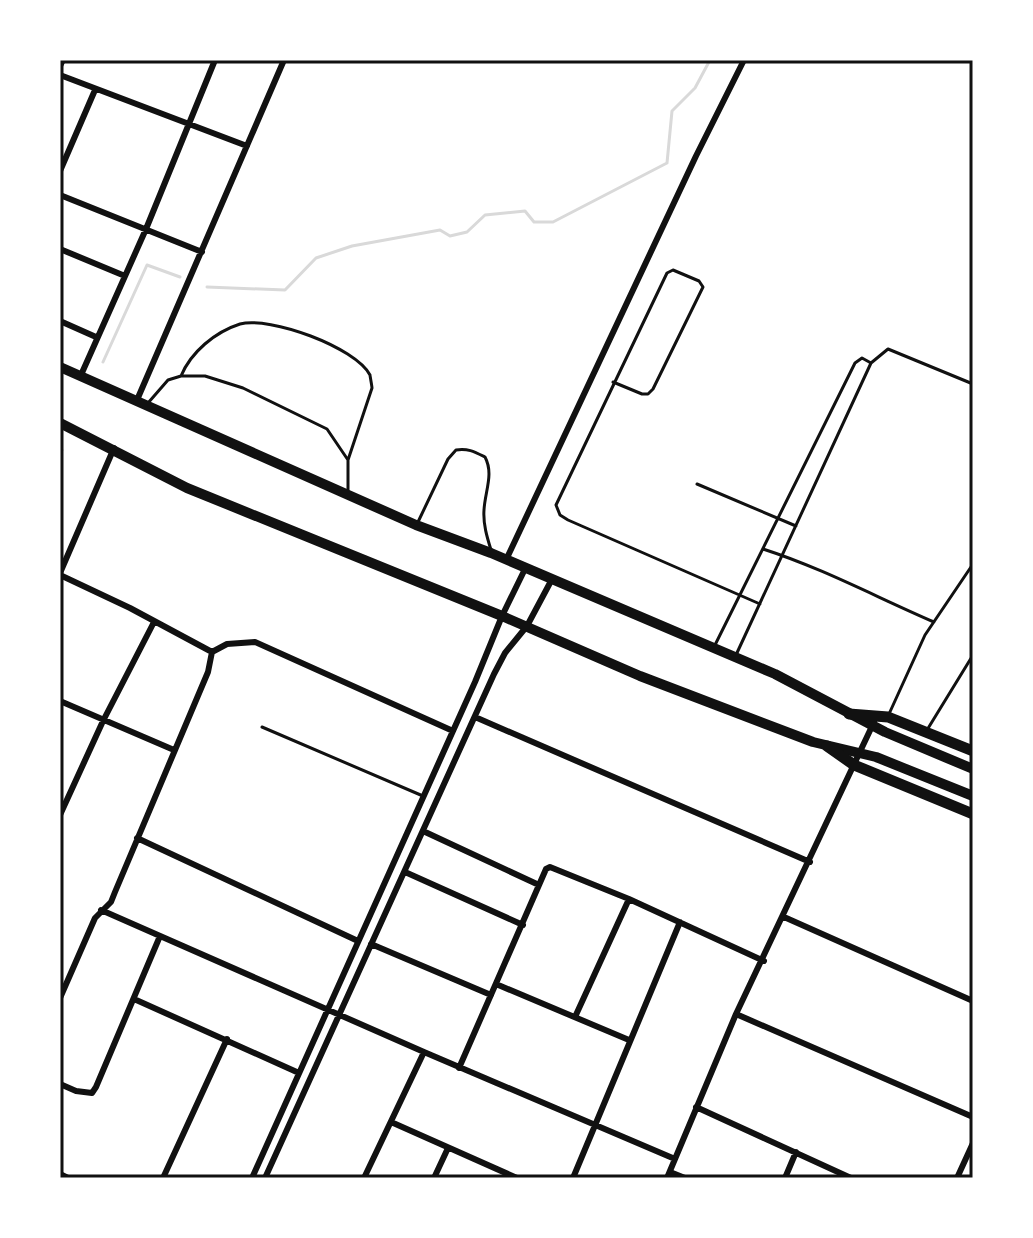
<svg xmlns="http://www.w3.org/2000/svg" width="1033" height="1238" font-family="'Asap Condensed',sans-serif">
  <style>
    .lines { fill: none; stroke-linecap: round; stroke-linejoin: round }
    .stream { stroke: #d9d9d9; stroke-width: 3 }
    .service { stroke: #111; stroke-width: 3 }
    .minor { stroke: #111; stroke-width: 6 }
    .primary { stroke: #111; stroke-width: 10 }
    .trunk { stroke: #111; stroke-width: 11 }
    .neatline { fill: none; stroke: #111; stroke-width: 3 }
  </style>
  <rect width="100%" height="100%" fill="#fff"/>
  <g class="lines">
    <!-- stream -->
    <path class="stream" d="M207 287 285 290 316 258 352 246 440 230 450 236 467 232 485 215 525 211 534 222H553L667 163 672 111 695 88 710 60
      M103 362 147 265 180 277
      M60 451 62 450"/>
    <!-- service -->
    <path class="service" d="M181 376C191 352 215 332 240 324 270 316 355 347 370 375 370 376 372 386 372 388L348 460
      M613 382 642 394H648L653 389 703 287 699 281 673 270 667 273 556 505 560 515 568 520 760 604
      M148 403 168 380 181 376H205L243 388 327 429 348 460V490
      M697 484 796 526
      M418 522 448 459 456 450C468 448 475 452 485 457 494 474 485 491 484 510 483 524 487 537 491 550
      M763 549C822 568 876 597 934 622
      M714 647 855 363 862 358 871 363
      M736 655 871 363 888 349 973 384
      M889 714 925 635 973 564
      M262 727 423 796
      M927 730 973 655"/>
    <!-- minor -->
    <path class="minor" d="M60 66 63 60
      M60 75 247 146
      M60 171 95 90
      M60 195 202 252
      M60 249 125 276
      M60 321 96 337
      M81 375 146 229 215 60
      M137 400 284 60
      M506 560 696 156 744 60
      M60 573 114 448
      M60 575 130 608 212 652
      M212 652 227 644 255 642 453 731
      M60 701 174 750
      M475 717 810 862
      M60 815 103 721 154 622
      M423 831 539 885
      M137 838 358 941
      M405 872 523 925
      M101 910 424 1052 675 1159
      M784 917 973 1001
      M371 944 491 995
      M496 984 629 1040
      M60 998 95 918 111 902 115 892 208 672 212 652
      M134 999 299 1073
      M736 1014 973 1117
      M575 1017 629 899
      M459 1068 546 869 550 867 629 899 764 961
      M60 1084 76 1091 92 1093 96 1087 160 936
      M696 1107 851 1178
      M391 1122 517 1178
      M670 1172 685 1178
      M60 1174 68 1178
      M163 1178 227 1039
      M252 1178 475 682 502 616 525 569
      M265 1178 494 674 505 653 527 626 551 581
      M364 1178 424 1052
      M434 1178 448 1148
      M573 1178 680 922
      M667 1178 736 1014 874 722
      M785 1178 796 1152
      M957 1178 973 1143"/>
    <!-- primary -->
    <path class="primary" d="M60 367 416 525 491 553 775 674 885 732 973 769
      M60 423 187 488 502 616 640 676 813 742 876 757 973 796"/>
    <!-- trunk -->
    <path class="trunk" d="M849 714 888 717 973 751
      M827 746 854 765 973 814"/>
  </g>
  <!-- border -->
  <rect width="1033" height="1238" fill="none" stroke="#ffffff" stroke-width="124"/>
  <rect x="62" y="62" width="909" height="1114" class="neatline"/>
</svg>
